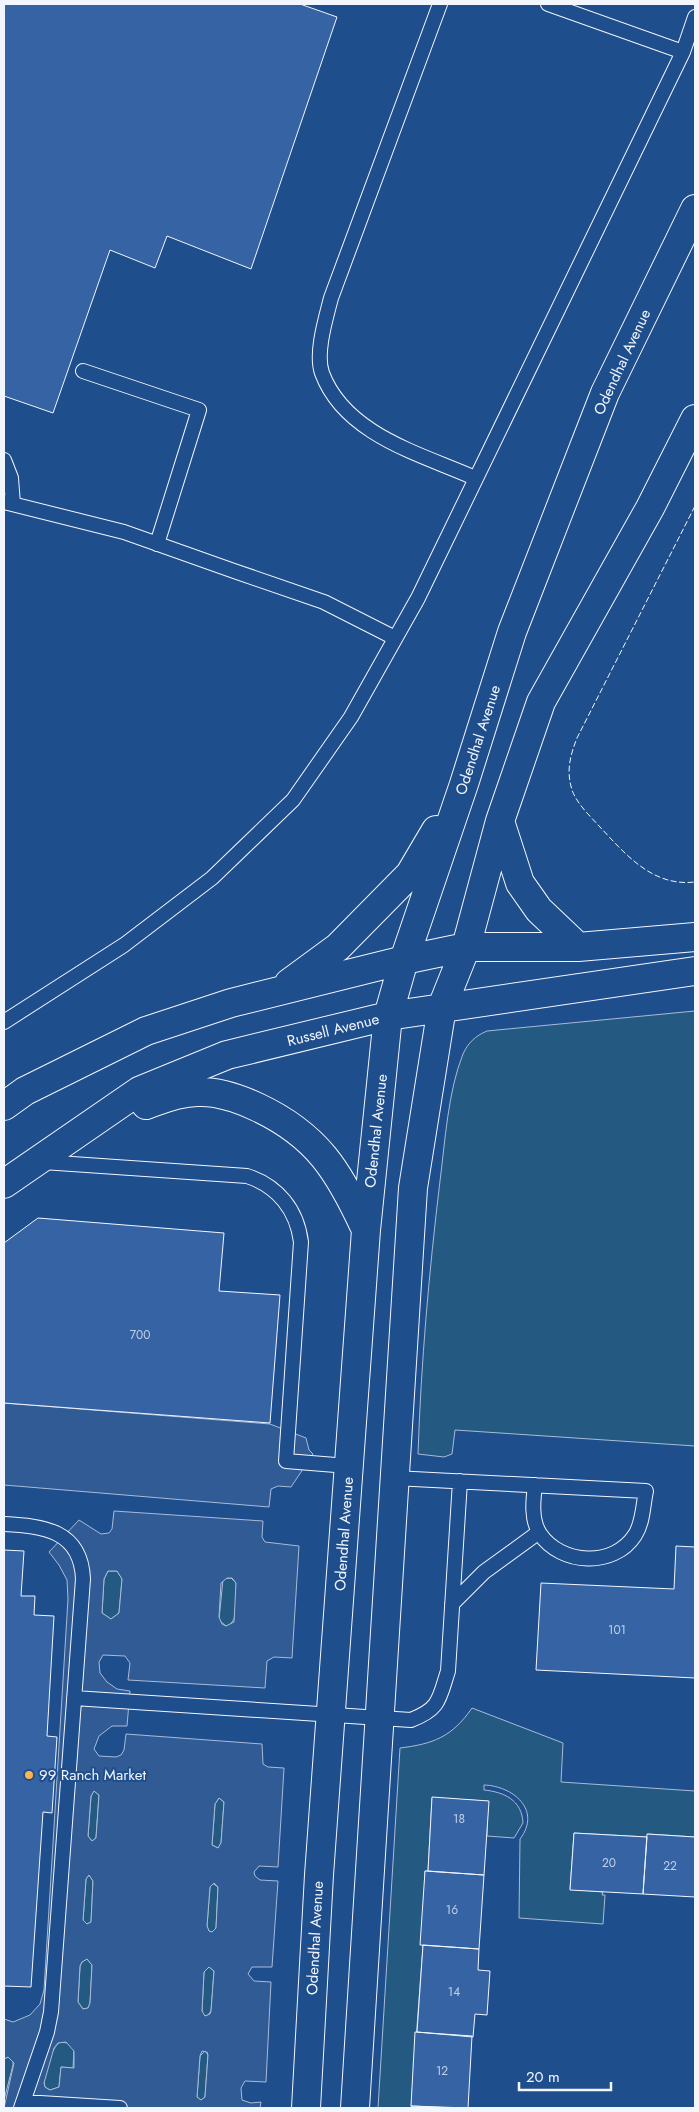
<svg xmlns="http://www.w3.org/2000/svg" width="699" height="2112" font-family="Jost,sans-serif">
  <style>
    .green { fill: #245a82; stroke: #a8bbd7 }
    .parking { fill: #305b95; stroke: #a8bbd7; fill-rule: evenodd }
    .building { fill: #3563a3; stroke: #f2f6ff }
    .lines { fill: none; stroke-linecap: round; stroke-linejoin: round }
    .service-casing { stroke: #f2f6ff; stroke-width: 16 }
    .tertiary-casing { stroke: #f2f6ff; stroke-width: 30 }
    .service { stroke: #1f4e8c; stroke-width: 14 }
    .tertiary { stroke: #1f4e8c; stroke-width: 28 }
    .fence { stroke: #f2f6ff; stroke-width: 1; stroke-dasharray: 6 2.5; stroke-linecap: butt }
    .poi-dot { fill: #ffb74d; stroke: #1f4e8c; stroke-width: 2 }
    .labels { text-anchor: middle; stroke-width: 4; stroke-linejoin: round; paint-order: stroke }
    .number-label { font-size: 12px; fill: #c3d1e8 }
    .street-label { font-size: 15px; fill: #f2f6ff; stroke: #1f4e8c }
    .poi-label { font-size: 15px; fill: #f2f6ff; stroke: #1f4e8c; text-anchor: start }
  </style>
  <rect width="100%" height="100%" fill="#1f4e8c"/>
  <!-- green -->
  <path class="green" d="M695 1011V1446L455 1430 452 1454 444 1457 418 1454C421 1363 429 1272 440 1181 445 1142 448 1091 463 1054 468 1043 475 1036 487 1031Z
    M108 1571H117L122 1579 119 1613 111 1619 102 1613 104 1579Z
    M231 1578 236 1583C236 1595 240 1623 226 1626L219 1620 223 1579Z
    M472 1708 563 1743 561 1782 695 1791V1837L648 1834 647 1837 574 1833 570 1889 603 1892 602 1895H605L603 1924 519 1918 520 1839C542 1810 513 1786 484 1785V1790C504 1792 522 1800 523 1823L514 1838 487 1836 488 1801 432 1798 428 1871H425L423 1945 411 2108H378L400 1748C433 1744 452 1737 472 1708Z
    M94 1791 99 1795 96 1838 92 1841 88 1836 91 1796Z
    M219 1798 224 1802 221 1843 218 1848 212 1845 215 1804Z
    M89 1875 93 1881 91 1922 87 1924 83 1920 86 1879Z
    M212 1883 218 1887 216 1928 212 1932 209 1931 207 1926 210 1887Z
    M87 1959 92 1965 90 2003 88 2008 83 2009 78 2002 80 1966 82 1962Z
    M209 1967 214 1971 211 2011 207 2016 203 2015 202 2011 204 1972Z
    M60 2042 68 2043 74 2049 73 2068 61 2067 59 2087 50 2090 45 2087C42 2077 51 2048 60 2042Z
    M205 2051 208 2055 205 2097 201 2100 197 2097 200 2056Z
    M8 2057 13 2060V2065L4 2100V2059Z"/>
  <!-- parking -->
  <path class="parking" d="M4 1403 270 1424 306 1438 309 1450 313 1454 291 1487 278 1486 271 1489 269 1507 4 1485Z
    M114 1511 263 1521 262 1537 265 1542 299 1546 292 1658 274 1657 267 1661 265 1688 128 1680 130 1663 125 1656 103 1655 99 1662 100 1673 107 1682 117 1689 130 1691 127 1726H112L99 1736 94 1749 99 1756 116 1757 121 1755 124 1750 126 1734 262 1744 263 1764 268 1767 284 1768 278 1867 259 1866 254 1872 255 1876 260 1880 278 1881 272 1967H252L248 1974 254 1981 271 1982 266 2082 245 2081 241 2088 242 2100 251 2103 261 2102 260 2108H4L14 2063 8 2057 4 2059V2019L13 2022 30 2015 40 2004 44 1990 68 1599 67 1580 59 1565 49 1552 79 1520 101 1534 109 1533 112 1529ZM108 1571H117L122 1579 119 1613 111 1619 102 1613 104 1579ZM227 1578H232L236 1583 234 1622 226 1626 222 1624 219 1617 221 1583ZM94 1791 99 1795 96 1838 92 1841 88 1836 91 1796ZM219 1798 224 1802 221 1843 218 1848 212 1845 215 1804ZM89 1875 93 1881 91 1922 87 1924 83 1920 86 1879ZM214 1883 218 1887 216 1928 212 1932 209 1931 207 1926 210 1887ZM87 1959 92 1965 90 2003 88 2008 83 2009 78 2002 80 1966 82 1962ZM209 1967 214 1971 211 2011 210 2014 205 2016 202 2011 204 1972ZM66 2042 74 2051V2068L61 2067 59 2087 50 2090 45 2087 44 2083 54 2048 58 2043ZM202 2051 207 2052 208 2055 205 2097 201 2100 197 2097 200 2056Z"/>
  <!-- building -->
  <path class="building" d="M4 4H300L337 17 251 269 167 236 155 268 110 250 53 413 4 396Z
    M38 1218 224 1233 219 1291 280 1295 270 1423 4 1403V1243Z
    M676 1546 695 1547V1678L536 1670 541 1583 674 1589Z
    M4 1550 24 1551 21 1596H35L34 1615 54 1616 47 1736 57 1737 52 1813 43 1812 31 1987 4 1986Z
    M432 1797 489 1801 484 1875 428 1871Z
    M574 1833 647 1837 643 1894 570 1890Z
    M647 1834 695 1837V1897L643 1894Z
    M425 1871 484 1875 479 1949 420 1945Z
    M423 1945 479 1949 478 1970 490 1971 487 2015 475 2014 473 2037 417 2032Z
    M415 2032 472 2036 468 2108 411 2106Z
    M412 2106 453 2108H411Z"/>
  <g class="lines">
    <!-- service casing -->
    <g class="service-casing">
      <path id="service" d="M440 4 331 298C326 318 315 353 322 373 345 435 421 454 475 478
        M548 4 683 52
        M83 371 199 410 157 544
        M4 460 11 478 13 504
        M4 502 124 532 234 571 324 602 395 638
        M4 1022 124 945 212 878 293 800 351 717 418 598 683 52 695 17
        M43 1162 247 1176C278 1186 297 1210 301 1242L286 1461 348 1466
        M394 1478 646 1491C643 1505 643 1523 635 1535 614 1568 561 1565 540 1534 531 1520 533 1501 535 1485
        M4 1524C43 1526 81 1530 83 1579L51 2012 47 2032 21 2108
        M452 1604 484 1572 539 1532
        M74 1698 411 1720C440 1709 439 1699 448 1671L460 1481
        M24 2102 120 2108"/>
    </g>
    <!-- tertiary casing -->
    <g class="tertiary-casing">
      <path id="tertiary" d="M500 821 520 883 539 910 578 947
        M289 983 338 947 410 874 436 830
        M146 1105C163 1099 182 1091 201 1092 221 1092 240 1099 257 1107 317 1135 339 1171 366 1230
        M4 1106 25 1091 146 1031 231 1003 404 960 466 947H578L695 937
        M4 1184 139 1091 227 1055 388 1016 695 971
        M306 2108 319 1875 366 1230 388 1016 404 960 464 784 512 632 605 393 695 209
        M355 2108 413 1188 442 1007 466 947 500 821 541 702 650 508 695 419"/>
    </g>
    <!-- service -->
    <use href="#service" class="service"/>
    <!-- tertiary -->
    <use href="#tertiary" class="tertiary"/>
    <!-- fence -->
    <path class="fence" d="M695 506 577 738C570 756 566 771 572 790 577 804 590 816 600 827 626 855 653 887 695 882"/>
  </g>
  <!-- markers -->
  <circle class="poi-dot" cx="29" cy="1775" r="5"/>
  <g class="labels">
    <!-- number labels -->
    <g class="number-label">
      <text x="140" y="1339">700</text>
      <text x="617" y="1634">101</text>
      <text x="459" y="1823">18</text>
      <text x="609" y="1867">20</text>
      <text x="670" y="1870">22</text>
      <text x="452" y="1914">16</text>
      <text x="454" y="1996">14</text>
      <text x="442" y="2075">12</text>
    </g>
    <!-- street labels -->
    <g class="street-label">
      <text transform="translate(622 362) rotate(-65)" y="5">Odendhal Avenue</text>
      <text transform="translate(478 740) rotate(-72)" y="5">Odendhal Avenue</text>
      <text transform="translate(333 1030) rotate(-14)" y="5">Russell Avenue</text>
      <text transform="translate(376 1131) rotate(-84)" y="5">Odendhal Avenue</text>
      <text transform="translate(344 1534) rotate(-86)" y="5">Odendhal Avenue</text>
      <text transform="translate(315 1938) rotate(-87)" y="5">Odendhal Avenue</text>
    </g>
    <!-- poi labels -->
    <g class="poi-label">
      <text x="39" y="1780">99 Ranch Market</text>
    </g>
  </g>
  <!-- border -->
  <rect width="699" height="2112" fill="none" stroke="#f2f6ff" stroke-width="10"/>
  <!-- scale -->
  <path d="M519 2082v8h92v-8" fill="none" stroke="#f2f6ff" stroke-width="2.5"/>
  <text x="526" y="2082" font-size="15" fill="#f2f6ff" stroke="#1f4e8c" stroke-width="4" paint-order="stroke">20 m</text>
</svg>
